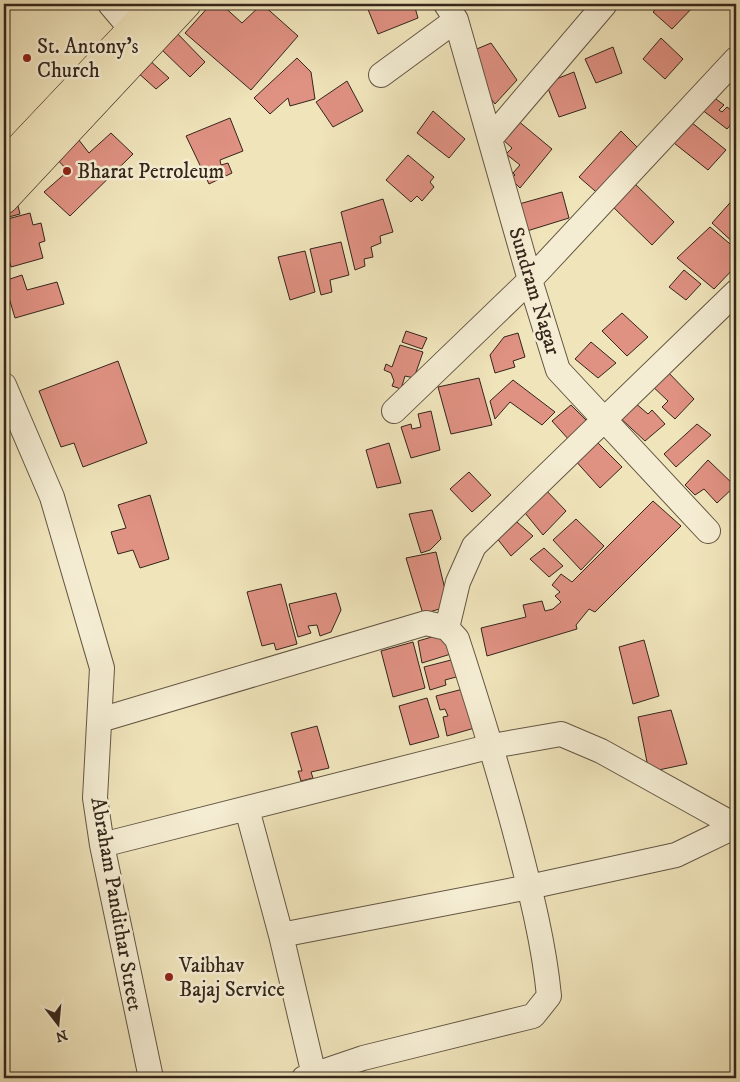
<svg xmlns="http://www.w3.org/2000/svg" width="740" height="1082" font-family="'IM FELL DW Pica',serif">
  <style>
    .building { fill: #df9182; stroke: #34261b }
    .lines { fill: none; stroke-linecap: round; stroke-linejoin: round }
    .street-casing { stroke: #635643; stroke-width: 26 }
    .primary-casing { stroke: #34261b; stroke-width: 29 }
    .street { stroke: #f5edd3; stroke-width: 24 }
    .primary { stroke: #f0e4bb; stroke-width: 28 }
    .poi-dot { fill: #8f2418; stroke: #f5edd3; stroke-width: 2 }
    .labels { text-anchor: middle; stroke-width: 5; stroke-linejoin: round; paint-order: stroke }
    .poi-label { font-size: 21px; fill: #34261b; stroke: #f5edd3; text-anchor: start }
    .street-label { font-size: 21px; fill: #34261b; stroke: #f5edd3 }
  </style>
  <rect width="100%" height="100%" fill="#f0e4bb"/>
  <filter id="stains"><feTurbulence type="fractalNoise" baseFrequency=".004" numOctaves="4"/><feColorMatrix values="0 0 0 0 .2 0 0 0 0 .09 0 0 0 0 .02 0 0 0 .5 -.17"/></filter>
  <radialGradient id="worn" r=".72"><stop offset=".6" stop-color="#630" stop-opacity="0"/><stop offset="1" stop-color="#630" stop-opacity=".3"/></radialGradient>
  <!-- building -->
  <path class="building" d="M211 4H221L242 23 262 4 298 36 251 90 185 33Z
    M235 4H247L242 10Z
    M377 4H414L418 18 378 34 367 7Z
    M661 4H696L672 29 653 12Z
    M174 30 205 62 190 77 159 47Z
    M661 38 683 59 665 79 643 59Z
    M491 43 517 80 495 104 480 84 472 51Z
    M613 47 622 73 596 83 585 59Z
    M147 58 169 78 156 89 136 71Z
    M297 58 311 72 315 99 290 106 288 98 270 114 254 98Z
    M574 72 586 108 559 117 546 83Z
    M347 81 363 111 333 127 316 102Z
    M712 96 724 105 719 110 722 112 727 107 736 114V119L727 129 701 109Z
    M433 111 465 139 449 158 417 133Z
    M230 118 243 151 220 160 221 165 228 163 232 173 209 184 186 136Z
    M517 120 552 149 520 188 511 179 515 175 513 173 520 165 506 154 512 148 501 138Z
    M691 122 726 150 708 170 674 143Z
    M621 131 643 153 602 197 579 177Z
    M111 133 133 154 70 216 44 192 68 171 53 155 75 135 89 153Z
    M408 155 434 177 430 182 434 187 422 201 417 196 411 202 386 180Z
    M632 181 674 222 652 245 611 205Z
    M562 192 569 218 527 231 519 204Z
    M736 196V245L712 223Z
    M383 199 393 232 380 236 381 243 371 247 373 257 364 259 365 266 355 270 341 212Z
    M17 202 20 214 5 218 4 213Z
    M30 213 33 225 41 223 45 241 39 243 43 258 11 267 7 252H4V220Z
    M710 227 736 249V266L714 289 677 258Z
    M341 242 349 275 330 280 332 292 321 295 310 249Z
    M305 251 315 292 290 300 278 257Z
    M684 270 701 284 686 300 669 287Z
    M22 275 27 290 57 282 64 304 15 318 4 281Z
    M622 313 648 337 627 356 602 331Z
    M406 331 427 338 422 349 402 342Z
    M518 333 525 357 513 361 515 367 495 373 490 355 504 337Z
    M591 342 616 363 598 378 575 359Z
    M400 345 423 352 414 378 405 376 401 389 392 386 394 381 391 373 384 370 386 364 392 367Z
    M118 361 147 443 83 467 74 443 61 447 39 391Z
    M665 369 694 399 675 419 662 407 668 401 649 383Z
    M479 378 492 425 451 434 438 387Z
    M513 380 555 412 542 425 510 402 495 419 490 401Z
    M634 402 648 414 652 410 665 424 645 441 617 415Z
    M571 405 590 424 570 441 552 421Z
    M431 411 440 450 411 458 401 427 411 424 412 429 421 427 418 414Z
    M697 424 711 435 676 467 664 454Z
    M594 439 622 467 600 488 573 458Z
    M389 443 401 483 377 488 366 450Z
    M708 460 735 486 717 503 704 489 695 495 685 485Z
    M469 472 491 495 472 512 450 489Z
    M543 487 566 511 543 535 521 508Z
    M150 495 169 559 140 568 133 550 118 554 111 532 126 528 118 505Z
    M653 501 681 526 595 612 589 609 576 625 577 629 487 656 481 628 526 617 523 605 542 601 545 611 553 609 561 602 555 596 560 592 552 585 561 574 572 582Z
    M432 510 441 539 430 550 421 553 409 514Z
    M510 516 533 536 511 556 492 532Z
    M576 519 604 546 581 570 553 540Z
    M544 548 563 566 549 577 530 559Z
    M436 552 449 606 423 614 406 558Z
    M281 584 297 644 276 650 274 643 262 646 247 592Z
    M336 593 341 610 331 632 320 636 317 625 308 626 311 633 298 637 289 604Z
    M449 632 454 653 422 663 418 641Z
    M644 640 659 696 633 704 619 647Z
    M413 642 425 688 393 697 381 651Z
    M455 659 460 676 445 680 446 685 430 690 424 667Z
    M467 688 478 727 447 736 443 717 448 716 445 709 440 710 436 696Z
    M427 698 439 737 410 745 399 706Z
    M671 710 687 764 649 772 638 717Z
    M317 726 329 768 311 772 313 778 301 781 298 771H302L291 733Z"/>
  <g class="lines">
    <!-- street casing -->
    <g class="street-casing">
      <path id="street" d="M110 4 132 30
        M446 4 456 20 530 280 558 370 708 531
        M381 75 456 20
        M490 139 605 4
        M4 385 52 497 102 668 95 798 102 845 151 1078
        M394 411 530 280 736 59
        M447 628 458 582 474 546 736 292
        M100 720 426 623 447 628 457 639C479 707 500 774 518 843 531 893 544 944 549 996L533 1016 363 1058 304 1078
        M247 809 281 935 314 1075
        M102 845 492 746 561 734 601 751 736 826
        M281 935 529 887 676 855 736 826"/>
    </g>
    <!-- primary casing -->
    <g class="primary-casing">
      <path id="primary" d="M4 164 155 4
        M4 200 187 4"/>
    </g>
    <!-- street -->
    <use href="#street" class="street"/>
    <!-- primary -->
    <use href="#primary" class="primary"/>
  </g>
  <!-- markers -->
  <g class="poi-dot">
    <circle cx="27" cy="58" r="5"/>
    <circle cx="67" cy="171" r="5"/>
    <circle cx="169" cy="977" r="5"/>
  </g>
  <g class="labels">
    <!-- poi labels -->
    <g class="poi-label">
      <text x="37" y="53">St. Antony's<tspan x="37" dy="24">Church</tspan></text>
      <text x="77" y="178">Bharat Petroleum</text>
      <text x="179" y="972">Vaibhav<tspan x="179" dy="24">Bajaj Service</tspan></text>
    </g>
    <!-- street labels -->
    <g class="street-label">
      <text transform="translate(535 291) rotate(73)" y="7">Sundram Nagar</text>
      <text transform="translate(117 904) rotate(80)" y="7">Abraham Pandithar Street</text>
    </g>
  </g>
  <!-- margin -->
  <rect width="740" height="1082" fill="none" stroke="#f0e4bb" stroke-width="20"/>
  <rect x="5" y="5" width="730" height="1072" fill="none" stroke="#34261b" stroke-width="2.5"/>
  <rect x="10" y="10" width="720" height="1062" fill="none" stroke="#34261b"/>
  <!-- north arrow -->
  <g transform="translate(58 1024) rotate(164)" stroke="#f5edd3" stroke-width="4" paint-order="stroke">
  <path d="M0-4L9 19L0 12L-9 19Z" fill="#34261b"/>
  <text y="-8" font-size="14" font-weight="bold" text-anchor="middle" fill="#34261b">N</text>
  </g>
  <rect width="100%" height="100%" filter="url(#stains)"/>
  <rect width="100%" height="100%" fill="url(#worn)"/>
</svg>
